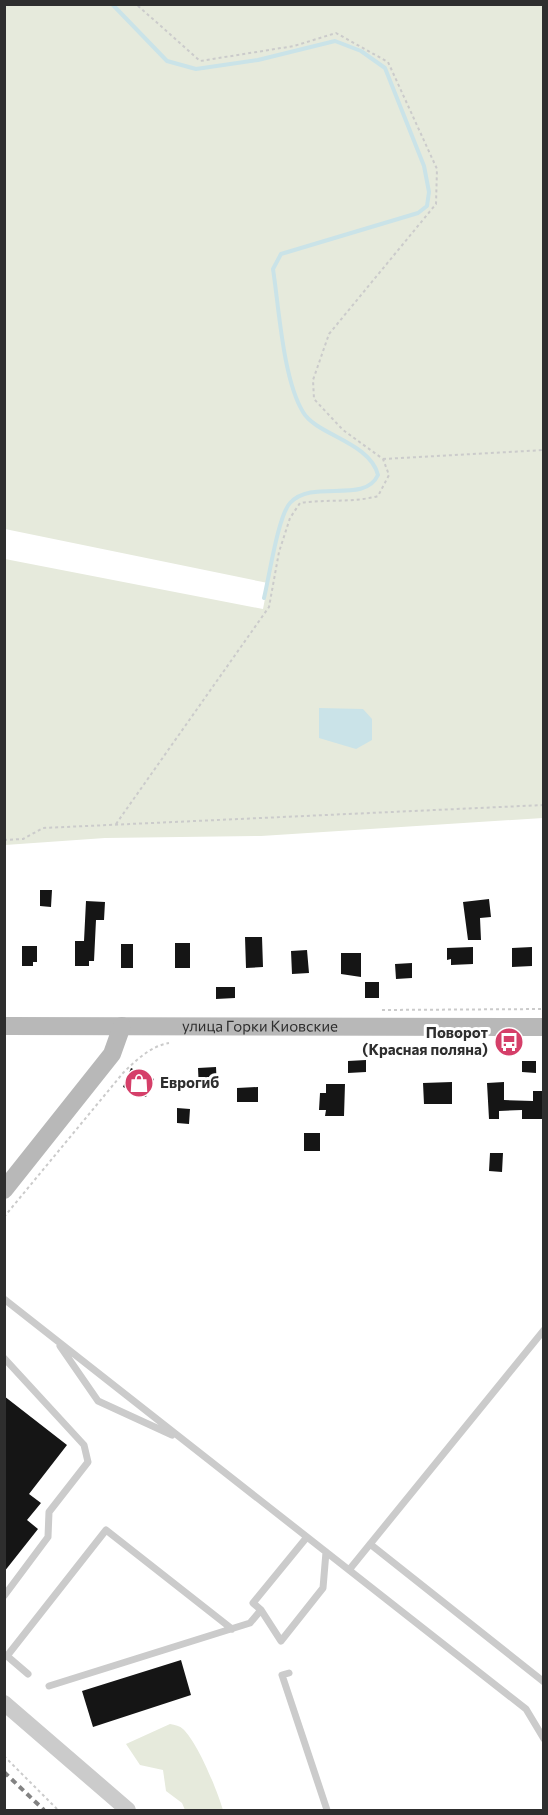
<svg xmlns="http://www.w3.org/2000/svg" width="548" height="1815" font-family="Commissioner,sans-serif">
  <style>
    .green { fill: #e6eadc }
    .water { fill: #cae3e8 }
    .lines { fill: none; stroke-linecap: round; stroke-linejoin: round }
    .stream { stroke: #cae3e8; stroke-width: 4 }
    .building { fill: #151515 }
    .path { stroke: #cbcbcb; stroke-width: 2; stroke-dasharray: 3 3; stroke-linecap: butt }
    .service { stroke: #cbcbcb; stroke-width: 7 }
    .tertiary { stroke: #cbcbcb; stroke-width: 16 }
    .secondary { stroke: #b8b8b8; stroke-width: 18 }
    .rail { stroke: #838383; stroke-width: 4; stroke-dasharray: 6 4.5; stroke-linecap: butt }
    .labels { text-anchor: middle; stroke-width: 6; stroke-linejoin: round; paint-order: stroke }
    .street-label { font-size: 15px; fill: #2e2e2e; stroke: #fff }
    .poi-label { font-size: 15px; font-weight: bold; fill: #2e2e2e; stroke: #fff; text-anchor: end }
  </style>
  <rect width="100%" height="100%" fill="#fff"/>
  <!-- green -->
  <path class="green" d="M4 5H543V818L261 836 105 838 5 845V559L263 609 268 583 5 529Z
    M170 1724C175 1725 180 1726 183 1729 198 1743 217 1790 223 1810H185L182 1803 166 1791 163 1770 140 1765 126 1744Z"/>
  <!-- water -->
  <path class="water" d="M319 708 363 709 372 719V740L356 749 319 738Z"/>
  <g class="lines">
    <!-- stream -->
    <path class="stream" d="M112 4 167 61 196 69 258 60 335 41 361 51 385 68 424 166 429 192 427 206 418 213 281 254 273 269C279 308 283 379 303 412 316 435 370 442 378 475 364 505 313 478 290 503 278 516 269 578 264 598"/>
  </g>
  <!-- building -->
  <path class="building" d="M40 890H52L51 907 40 906Z
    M489 899 491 917 480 918 481 940H468L463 902Z
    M86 901 105 902 104 920H96L94 961H89V966H75V941H84Z
    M245 937H262L263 967 246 968Z
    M175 943H190V968H175Z
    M121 944H133V968H121Z
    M22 946H37V962H33V966H22Z
    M473 947V964L451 965V959L447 960V948Z
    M532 947V966L512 967V948Z
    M307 950 309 973 292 974 291 951Z
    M341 953H361V977L341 974Z
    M412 963V978L396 979 395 964Z
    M365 982H379V998H365Z
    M216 987H235V998L216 999Z
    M366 1060V1072L348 1073V1061Z
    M522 1061H536V1073L522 1072Z
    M216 1067 217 1089 199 1090 198 1068Z
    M131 1068 154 1079 146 1097 123 1087Z
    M452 1082V1104H424L423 1083Z
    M504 1082V1100L533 1101V1091H543V1119H522V1110L499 1111V1119H489L487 1083Z
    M326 1084H345L344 1116H325L326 1110H319L320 1093H326Z
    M258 1087V1102H237V1088Z
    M177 1108 190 1109 189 1124 177 1123Z
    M304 1133H320V1151H304Z
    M490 1153H503L502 1172 489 1171Z
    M4 1396 67 1445 29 1494 41 1503 27 1520 38 1529 4 1572Z
    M181 1660 191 1695 93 1727 82 1691Z"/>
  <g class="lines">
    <!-- path -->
    <path class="path" d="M383 459 544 450
      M116 824 269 607 279 552 290 518 300 503C326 499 353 503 378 496L389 475 383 459 343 430 314 399 313 380 329 334 436 204 437 169 388 62 336 33 294 46 200 61 136 4
      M4 840 23 839 43 828 544 805
      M382 1010 544 1009
      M4 1217 123 1073C136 1060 151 1046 169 1043
      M4 1756 58 1810"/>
    <!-- service -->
    <path class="service" d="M4 1299 526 1709 544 1739
      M60 1346 98 1401 172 1435
      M4 1358 84 1445 88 1462 49 1512 48 1537 4 1596
      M307 1537 253 1603 261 1610 281 1641 323 1588 326 1552
      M370 1544 544 1682
      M349 1570 544 1330
      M289 1673 282 1675 327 1810
      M28 1674 7 1656 106 1530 232 1629
      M49 1686 250 1623 261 1610"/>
    <!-- tertiary -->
    <path class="tertiary" d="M4 1703 128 1810"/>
    <!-- secondary -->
    <g class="secondary">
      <path id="s1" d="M4 1026 544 1027"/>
      <path d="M4 1190 112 1054 122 1026"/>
    </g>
    <!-- rail -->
    <path class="rail" d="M4 1772 44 1810"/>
  </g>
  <!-- icons -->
  <defs>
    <g id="bus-disc" transform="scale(1.5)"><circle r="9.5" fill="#d53f69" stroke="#fff"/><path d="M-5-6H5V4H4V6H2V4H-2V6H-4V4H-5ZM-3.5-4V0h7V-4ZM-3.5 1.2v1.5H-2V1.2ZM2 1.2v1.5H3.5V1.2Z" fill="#fff"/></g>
    <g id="shop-disc" transform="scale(1.5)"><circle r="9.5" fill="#d53f69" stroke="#fff"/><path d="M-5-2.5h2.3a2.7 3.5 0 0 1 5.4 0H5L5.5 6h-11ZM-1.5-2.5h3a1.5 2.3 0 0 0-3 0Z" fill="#fff"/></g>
  </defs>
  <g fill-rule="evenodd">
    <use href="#bus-disc" x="509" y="1042"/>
    <use href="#shop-disc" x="139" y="1083"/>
  </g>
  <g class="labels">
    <!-- street labels -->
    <g class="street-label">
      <text dy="5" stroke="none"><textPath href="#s1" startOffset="256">улица Горки Киовские</textPath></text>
    </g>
    <!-- poi labels -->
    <g class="poi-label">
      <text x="488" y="1038">Поворот<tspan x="488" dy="17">(Красная поляна)</tspan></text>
      <text x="160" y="1088" text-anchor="start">Еврогиб</text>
    </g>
  </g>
  <!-- border -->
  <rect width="548" height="1815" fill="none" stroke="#2e2e2e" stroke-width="12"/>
</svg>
